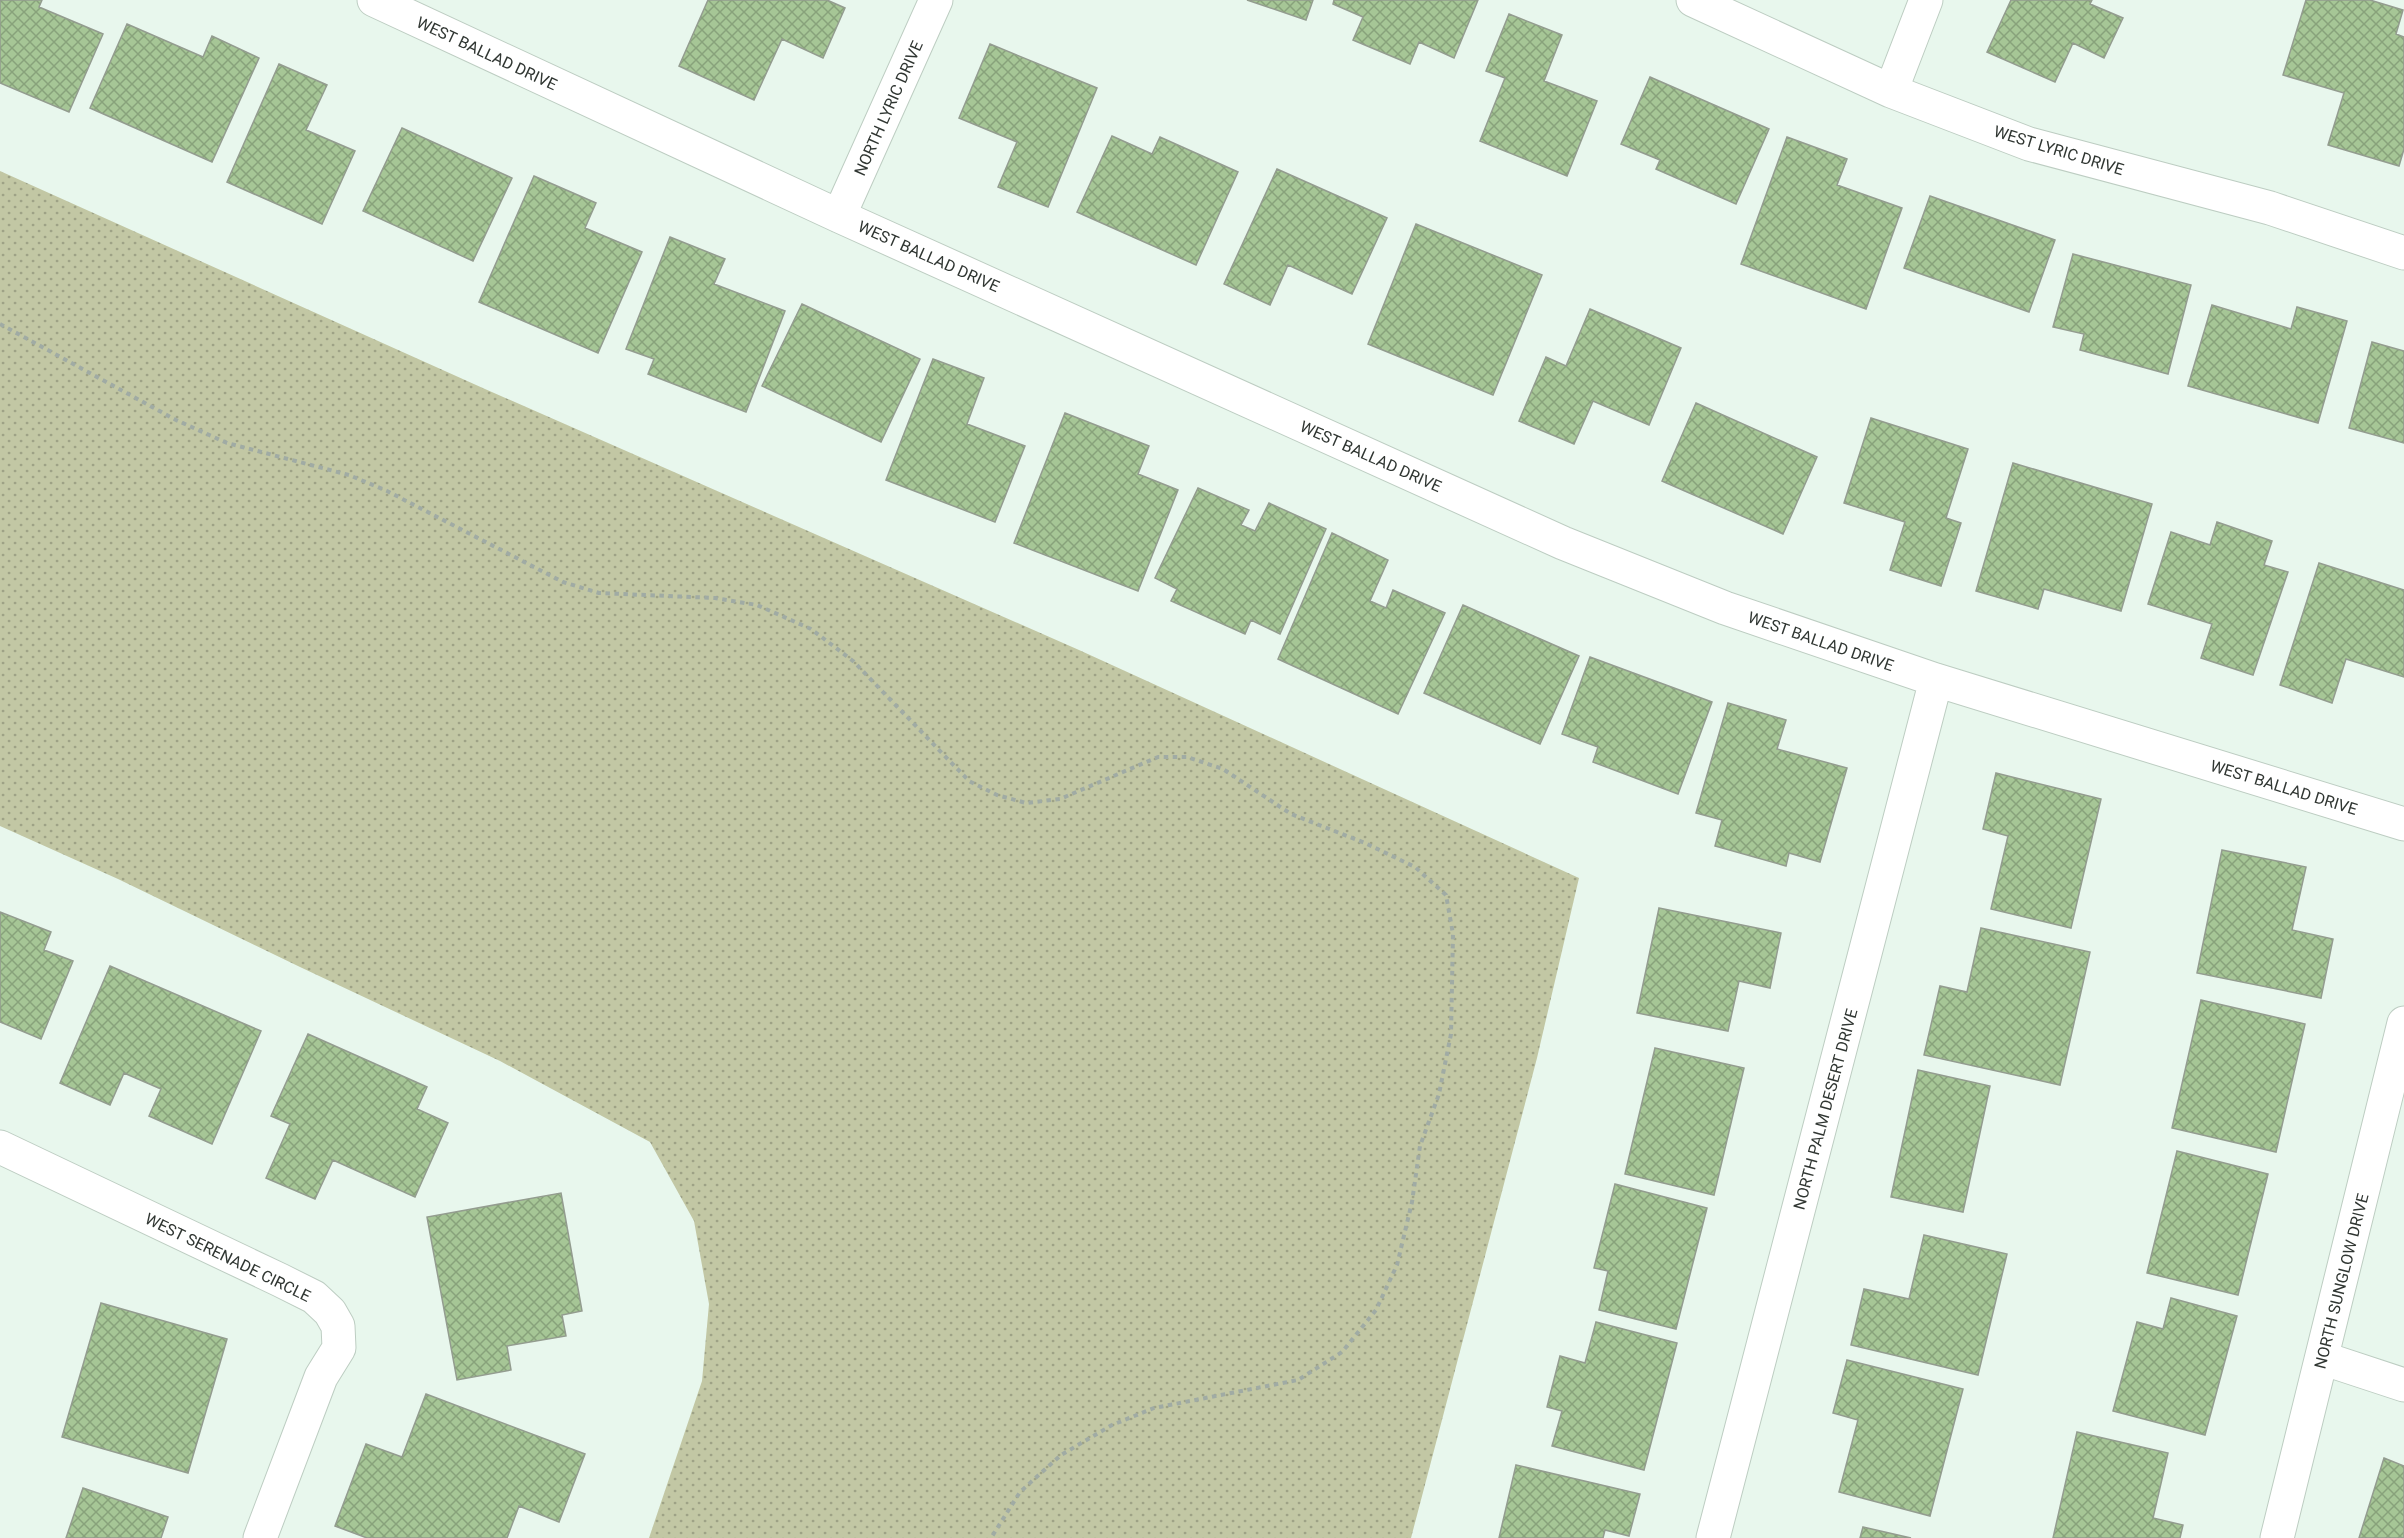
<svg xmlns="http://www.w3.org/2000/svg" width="2404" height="1538" font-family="Roboto,sans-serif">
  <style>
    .grass { fill: url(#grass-dots) }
    .building { fill: url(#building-cross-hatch); stroke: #939c8f; stroke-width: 1.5 }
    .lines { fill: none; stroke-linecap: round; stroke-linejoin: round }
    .street-casing { stroke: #bdcdc2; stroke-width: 35 }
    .path { stroke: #a0aba4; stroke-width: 4; stroke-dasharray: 4.5 4.5; stroke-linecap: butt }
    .street { stroke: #fff; stroke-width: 33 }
    .labels { text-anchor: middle; stroke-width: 4.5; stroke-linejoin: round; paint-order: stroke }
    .street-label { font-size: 16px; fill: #303632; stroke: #fff }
  </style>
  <defs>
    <pattern id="grass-dots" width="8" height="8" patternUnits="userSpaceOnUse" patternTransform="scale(1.5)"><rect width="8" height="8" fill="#c2c7a4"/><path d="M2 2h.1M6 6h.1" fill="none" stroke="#9ea286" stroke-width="1.8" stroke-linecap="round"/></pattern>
    <pattern id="building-cross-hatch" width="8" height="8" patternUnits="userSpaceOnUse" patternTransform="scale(1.5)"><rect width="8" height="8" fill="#a6c696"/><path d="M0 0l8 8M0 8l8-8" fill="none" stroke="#88a27b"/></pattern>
  </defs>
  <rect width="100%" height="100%" fill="#e8f7ed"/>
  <!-- grass -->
  <path class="grass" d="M0 171 485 389 1079 650 1579 878 1537 1058 1411 1538H649L702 1381 709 1304 694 1221 650 1142 500 1061 300 967 118 879 0 826Z"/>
  <!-- building -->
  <path class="building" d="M0 0H42L39 7 103 34 69 112 0 83Z
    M708 0H827L845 8 823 58 782 39 754 100 679 66Z
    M1247 0H1313L1306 20Z
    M1334 0H1478L1454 58 1419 42 1410 64 1353 40 1363 17 1333 4Z
    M2011 0H2092L2090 4 2123 18 2104 58 2073 43 2055 82 1987 52Z
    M2306 0H2370L2403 10 2396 34 2404 37V149L2399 166 2328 145 2344 93 2283 75Z
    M1509 14 1562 35 1544 81 1597 101 1567 176 1480 141 1505 78 1486 71Z
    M127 24 203 57 212 36 259 58 212 162 90 108Z
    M990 44 1097 88 1048 207 998 187 1017 142 959 118Z
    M279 64 327 85 306 130 355 151 322 224 227 182Z
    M1650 77 1769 129 1736 204 1656 169 1660 160 1621 144Z
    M402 128 512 178 473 261 363 211Z
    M1112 136 1152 154 1160 137 1238 172 1196 265 1077 212Z
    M1787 137 1847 159 1837 185 1902 208 1866 309 1741 264Z
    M1277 169 1387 218 1352 294 1288 265 1270 305 1224 284Z
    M534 176 596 203 585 228 642 252 598 353 479 302Z
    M1930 196 2055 240 2029 312 1904 268Z
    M1416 224 1542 275 1493 395 1368 344Z
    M670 237 725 259 714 284 785 311 746 412 648 374 654 359 626 349Z
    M2073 254 2191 285 2168 374 2080 350 2084 334 2053 327Z
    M802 304 920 359 881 442 762 386Z
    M2212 305 2291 329 2297 307 2347 321 2318 423 2188 386Z
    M1590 309 1681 348 1649 425 1593 401 1574 444 1519 421 1546 357 1566 366Z
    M2372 342 2404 351V443L2349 428Z
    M933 359 984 378 967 424 1025 446 995 522 886 480Z
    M1696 403 1817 457 1783 534 1662 481Z
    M1065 413 1149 446 1138 474 1178 490 1138 591 1014 543Z
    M1871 418 1968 449 1946 518 1961 523 1941 586 1890 570 1905 522 1844 503Z
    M2013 463 2152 504 2121 611 2044 589 2038 609 1976 591Z
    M1198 488 1249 510 1241 525 1255 531 1269 503 1326 529 1280 634 1251 620 1245 634 1171 601 1177 589 1155 578Z
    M2217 522 2272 541 2264 565 2288 572 2253 675 2201 658 2212 624 2148 604 2171 532 2210 545Z
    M1332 533 1388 560 1370 601 1386 608 1393 590 1445 613 1398 714 1278 659Z
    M2319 563 2404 590V677L2346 659 2332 703 2280 685Z
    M1463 605 1579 656 1540 744 1424 693Z
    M1590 657 1712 702 1678 794 1593 762 1598 747 1562 734Z
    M1728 703 1786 720 1777 749 1847 768 1820 862 1789 853 1786 866 1715 846 1722 820 1696 813Z
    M1996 773 2101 799 2071 928 1991 909 2008 836 1983 829Z
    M2222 850 2306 867 2292 930 2333 939 2321 998 2197 973Z
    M1659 908 1781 933 1770 988 1739 981 1728 1031 1637 1013Z
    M0 912 51 932 44 950 73 961 41 1039 0 1022Z
    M1981 928 2090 952 2060 1085 1924 1055 1940 986 1967 992Z
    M110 966 261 1031 212 1144 149 1116 161 1089 124 1073 110 1105 60 1083Z
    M2201 1000 2305 1024 2276 1152 2172 1128Z
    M308 1034 427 1087 417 1109 448 1123 415 1197 333 1160 315 1199 266 1178 290 1124 271 1116Z
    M1655 1048 1744 1068 1714 1195 1625 1174Z
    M1918 1070 1990 1086 1963 1212 1891 1197Z
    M2177 1151 2268 1174 2238 1295 2147 1273Z
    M1615 1184 1707 1208 1676 1329 1599 1310 1608 1271 1594 1268Z
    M561 1193 582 1311 562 1315 566 1336 507 1346 511 1370 457 1380 427 1217Z
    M1924 1235 2007 1254 1978 1375 1851 1345 1864 1289 1909 1299Z
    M2171 1298 2237 1316 2205 1435 2113 1411 2137 1322 2163 1329Z
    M101 1303 227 1339 188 1473 62 1437Z
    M1596 1322 1677 1343 1644 1470 1552 1446 1562 1411 1547 1407 1560 1356 1585 1363Z
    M1847 1360 1963 1389 1930 1516 1839 1492 1858 1420 1833 1413Z
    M426 1394 585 1454 559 1522 519 1506 507 1538H367L335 1526 366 1444 402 1457Z
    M2077 1432 2168 1453 2153 1518 2183 1525 2180 1538H2053Z
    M2384 1458 2404 1466V1538H2359Z
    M1516 1465 1640 1494 1629 1536 1605 1530 1603 1538H1499Z
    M83 1488 168 1517 161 1538H66Z
    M1863 1527 1911 1538H1860Z"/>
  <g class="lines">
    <!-- street casing -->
    <g class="street-casing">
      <path id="street" d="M374 0 839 216 1563 543 1725 608 1936 680 2404 824
        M1693 0 1891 91 2029 144 2270 208 2404 253
        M1891 91 1926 0
        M839 216 936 0
        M0 1147 280 1280 314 1297 330 1312 338 1326 339 1348 321 1377 260 1538
        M2322 1358 2404 1385
        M1713 1538 1936 680
        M2277 1538 2404 1023"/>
    </g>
    <!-- path -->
    <path class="path" d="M0 324 176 420 227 443 349 475 387 491 563 582 599 593 715 598 757 605 811 629 853 661 969 781 997 795 1026 803 1060 799 1158 757H1187L1223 769 1291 814 1365 843 1415 867 1446 895 1453 934 1451 1034 1439 1094 1420 1146 1412 1202 1397 1265 1376 1310 1342 1352 1298 1380 1154 1408 1112 1425 1061 1455 1020 1492 991 1538"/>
    <!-- street -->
    <use href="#street" class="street"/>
  </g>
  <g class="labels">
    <!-- street labels -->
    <g class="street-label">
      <text transform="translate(487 53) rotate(25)" y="6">WEST BALLAD DRIVE</text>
      <text transform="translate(888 108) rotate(-66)" y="6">NORTH LYRIC DRIVE</text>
      <text transform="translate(2059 150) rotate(17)" y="6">WEST LYRIC DRIVE</text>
      <text transform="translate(929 256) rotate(24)" y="6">WEST BALLAD DRIVE</text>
      <text transform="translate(1371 456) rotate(24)" y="6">WEST BALLAD DRIVE</text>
      <text transform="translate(1821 641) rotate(19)" y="6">WEST BALLAD DRIVE</text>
      <text transform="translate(2284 787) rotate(17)" y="6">WEST BALLAD DRIVE</text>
      <text transform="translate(1825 1109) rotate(-75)" y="6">NORTH PALM DESERT DRIVE</text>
      <text transform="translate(228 1257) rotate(26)" y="6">WEST SERENADE CIRCLE</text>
      <text transform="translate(2341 1281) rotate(-76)" y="6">NORTH SUNGLOW DRIVE</text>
    </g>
  </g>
</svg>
